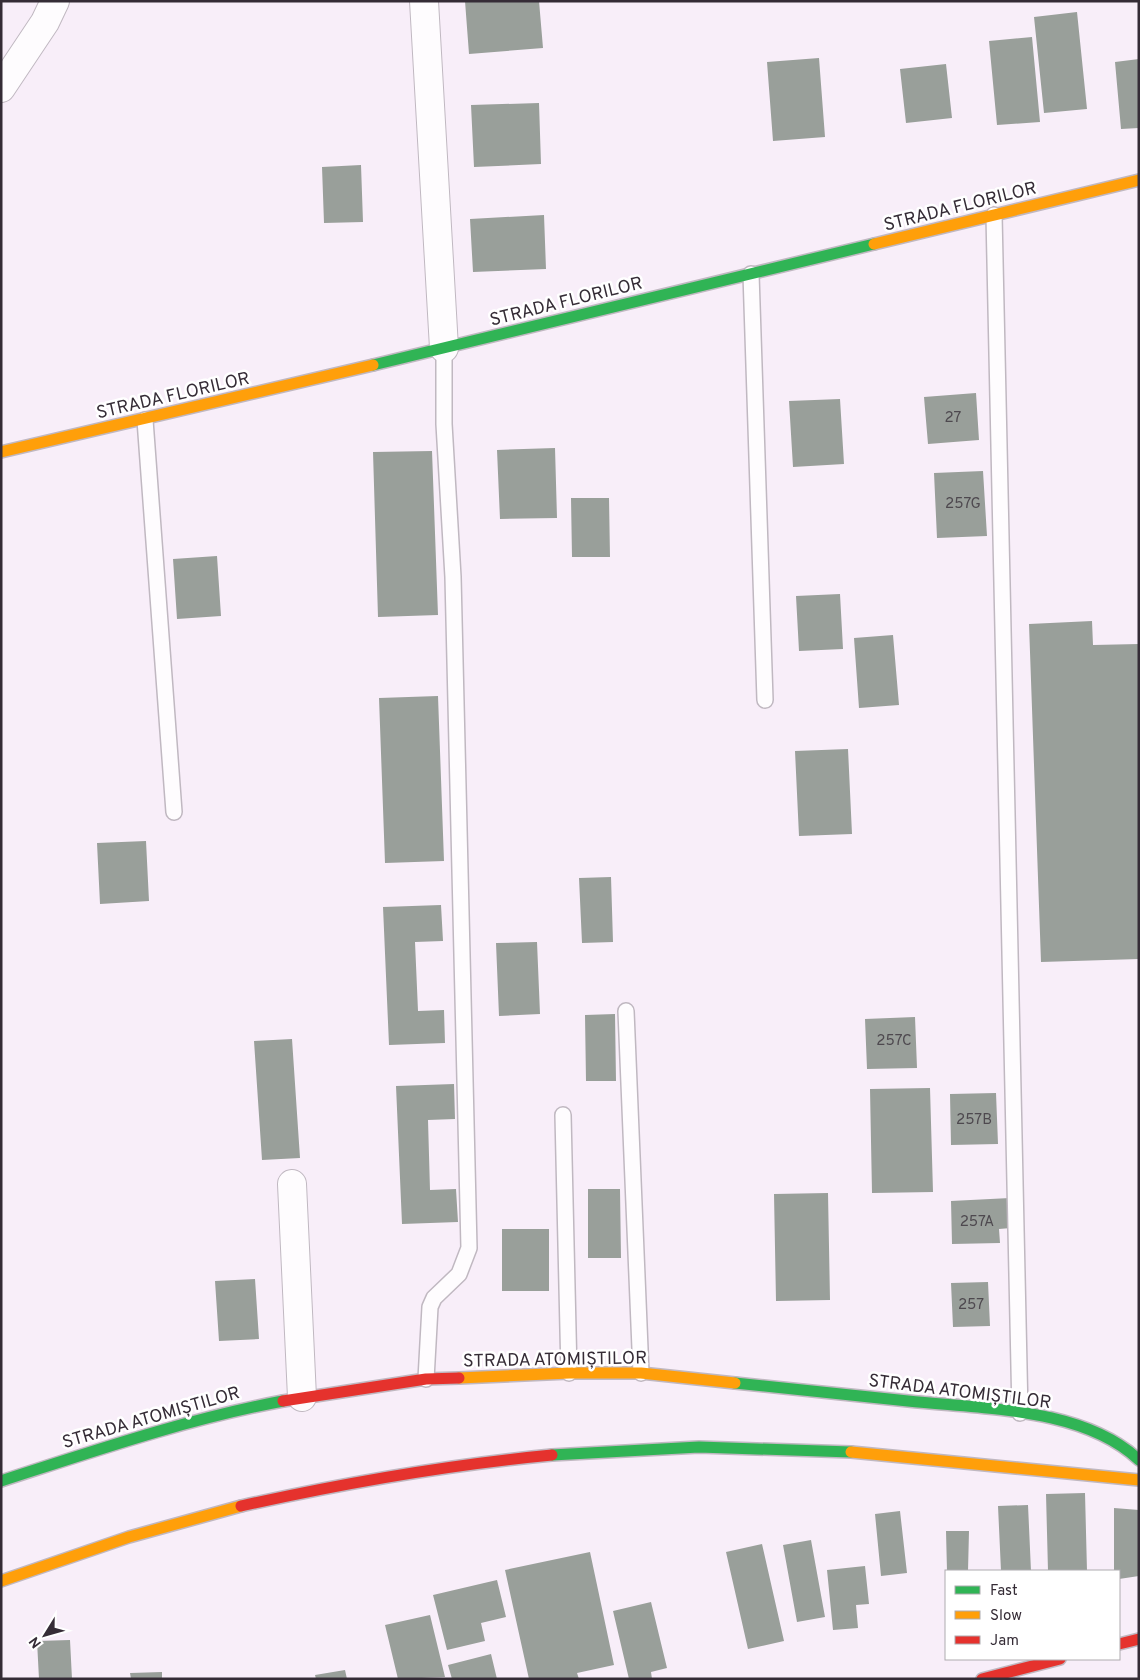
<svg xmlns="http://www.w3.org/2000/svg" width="1140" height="1680" font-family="Overpass,sans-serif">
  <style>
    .building { fill: #999f9a }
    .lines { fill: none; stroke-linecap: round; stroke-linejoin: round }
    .lane-casing { stroke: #c0b8c1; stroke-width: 18 }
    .street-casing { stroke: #c0b8c1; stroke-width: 30 }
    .fast-casing { stroke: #c0b8c1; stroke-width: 14 }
    .slow-casing { stroke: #c0b8c1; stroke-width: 14 }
    .jam-casing { stroke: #c0b8c1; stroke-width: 14 }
    .lane { stroke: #fefcfe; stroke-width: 15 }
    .street { stroke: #fefcfe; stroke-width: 28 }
    .fast { stroke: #30b455; stroke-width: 11 }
    .slow { stroke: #ff9f0a; stroke-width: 11 }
    .jam { stroke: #e5322d; stroke-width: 11 }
    .labels { text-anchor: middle; stroke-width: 5; stroke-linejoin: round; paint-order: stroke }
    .number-label { font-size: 15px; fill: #4e494f }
    .street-label { font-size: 18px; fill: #352c36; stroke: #fff }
  </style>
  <rect width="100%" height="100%" fill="#f8eef9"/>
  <!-- building -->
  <path class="building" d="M465 1H539L543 48 469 54Z
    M1077 12 1087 109 1044 113 1034 17Z
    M1032 37 1040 122 997 125 989 41Z
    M819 58 825 137 773 141 767 62Z
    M1139 59V128L1121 129 1115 62Z
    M946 64 952 118 906 123 900 69Z
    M539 103 541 164 474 167 471 105Z
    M361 165 363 222 324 223 322 167Z
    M544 215 546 269 473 272 470 219Z
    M976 393 979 440 928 444 924 397Z
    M840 399 844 464 793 467 789 401Z
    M555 448 557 518 500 519 497 450Z
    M432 451 438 615 378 617 373 452Z
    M983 471 987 536 937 538 934 473Z
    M571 498H609L610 557H572Z
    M217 556 221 616 177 619 173 559Z
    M840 594 843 649 799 651 796 596Z
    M1092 621 1093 645 1139 644V959L1041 962 1029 624Z
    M893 635 899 705 859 708 854 638Z
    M438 696 444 861 385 863 379 698Z
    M848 749 852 834 799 836 795 751Z
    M146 841 149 901 100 904 97 843Z
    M611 877 613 942 582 943 579 878Z
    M441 905 443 941 415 942 418 1011 444 1010 445 1043 389 1045 383 907Z
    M537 942 540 1014 499 1016 496 943Z
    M615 1014 616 1081H586L585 1015Z
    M915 1017 917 1068 867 1069 865 1019Z
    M292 1039 300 1158 262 1160 254 1041Z
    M454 1084 455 1119 428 1120 430 1190 456 1189 458 1222 402 1224 396 1086Z
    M930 1088 933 1192 872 1193 870 1089Z
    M996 1093 998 1144 951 1145 950 1094Z
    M588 1189H620L621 1258H588Z
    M828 1193 830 1300 776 1301 774 1194Z
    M1010 1198 1011 1228 999 1229 1000 1243 952 1244 951 1201Z
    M502 1229H549V1291H502Z
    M255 1279 259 1339 219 1341 215 1281Z
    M988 1282 990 1326 953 1327 951 1283Z
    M1085 1493 1087 1571H1048L1046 1494Z
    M1028 1505 1031 1571H1001L998 1506Z
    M1114 1508 1139 1510V1576L1119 1579V1571H1114Z
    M900 1511 907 1573 881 1576 875 1514Z
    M946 1531H969L968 1571H947Z
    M811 1540 825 1617 797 1622 783 1545Z
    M762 1544 784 1641 748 1649 726 1552Z
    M590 1552 614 1665 577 1673 579 1679H529L505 1570Z
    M865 1566 869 1604 856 1605 858 1628 833 1630 827 1570Z
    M497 1580 506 1617 481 1623 485 1641 447 1650 433 1595Z
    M651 1602 667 1668 651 1672 652 1679H629L613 1611Z
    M430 1615 445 1677 398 1679 385 1625Z
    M70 1640 72 1679H39L37 1641Z
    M491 1654 497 1679H452L448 1665Z
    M345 1670 347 1679H316L315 1675Z
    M162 1672V1679H131L130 1673Z"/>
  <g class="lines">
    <!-- lane casing -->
    <g class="lane-casing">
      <path id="lane" d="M994 215 1020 1413
        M751 274 765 700
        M145 420 174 812
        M626 1011 641 1373
        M563 1115 569 1373
        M426 1379 430 1307 434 1298 459 1274 469 1248 453 577 444 424V348"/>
    </g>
    <!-- street casing -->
    <g class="street-casing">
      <path id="street" d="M424 1 444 348
        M1 88 45 22 55 1
        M292 1184 302 1397"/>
    </g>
    <!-- fast casing -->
    <g class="fast-casing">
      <path id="fast" d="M373 365 874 244
        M735 1383C793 1389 851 1395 908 1401 981 1409 1083 1407 1139 1460
        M552 1455 699 1447 851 1452
        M1 1481C94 1451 187 1419 283 1401"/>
    </g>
    <!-- slow casing -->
    <g class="slow-casing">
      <path id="slow" d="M874 244 1139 180
        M1 452 373 365
        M459 1378 569 1373H641L735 1383
        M851 1452 1139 1480
        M1 1581 129 1537 241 1506"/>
    </g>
    <!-- jam casing -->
    <g class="jam-casing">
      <path id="jam" d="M283 1401 426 1379 459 1378
        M241 1506C344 1483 447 1465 552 1455
        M1119 1644 1139 1639
        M982 1679 1060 1659"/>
    </g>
    <!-- lane -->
    <use href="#lane" class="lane"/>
    <!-- street -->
    <use href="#street" class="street"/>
    <!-- fast -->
    <use href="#fast" class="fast"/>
    <!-- slow -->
    <use href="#slow" class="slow"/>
    <!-- jam -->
    <use href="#jam" class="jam"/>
  </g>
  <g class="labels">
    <!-- number labels -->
    <g class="number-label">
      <text x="953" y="422">27</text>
      <text x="963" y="508">257G</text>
      <text x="894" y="1045">257C</text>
      <text x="974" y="1124">257B</text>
      <text x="977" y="1226">257A</text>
      <text x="971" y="1309">257</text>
    </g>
    <!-- street labels -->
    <g class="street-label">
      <text transform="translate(960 206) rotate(-14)" y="6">STRADA FLORILOR</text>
      <text transform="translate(566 301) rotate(-14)" y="6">STRADA FLORILOR</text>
      <text transform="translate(173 395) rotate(-13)" y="6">STRADA FLORILOR</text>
      <text transform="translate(555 1359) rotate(-1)" y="6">STRADA ATOMIȘTILOR</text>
      <text transform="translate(960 1391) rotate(7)" y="6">STRADA ATOMIȘTILOR</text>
      <text transform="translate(151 1417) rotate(-16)" y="6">STRADA ATOMIȘTILOR</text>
    </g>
  </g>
  <!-- border -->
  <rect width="1140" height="1680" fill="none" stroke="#352c36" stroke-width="5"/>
  <!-- legend -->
  <rect x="945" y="1570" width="175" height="90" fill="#ffffff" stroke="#aeabaf"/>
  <rect x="955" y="1586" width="25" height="8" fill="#30b455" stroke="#aeabaf"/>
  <text x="990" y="1595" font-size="15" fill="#352c36">Fast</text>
  <rect x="955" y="1611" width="25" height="8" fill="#ff9f0a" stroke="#aeabaf"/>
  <text x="990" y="1620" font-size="15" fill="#352c36">Slow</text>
  <rect x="955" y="1636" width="25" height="8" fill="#e5322d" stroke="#aeabaf"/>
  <text x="990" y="1645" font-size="15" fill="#352c36">Jam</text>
  <!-- north arrow -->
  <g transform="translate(45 1635) rotate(233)" stroke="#ffffff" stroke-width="4" paint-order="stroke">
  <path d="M0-4L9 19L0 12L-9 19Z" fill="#352c36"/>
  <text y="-8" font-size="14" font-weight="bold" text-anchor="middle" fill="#352c36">N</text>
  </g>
</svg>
